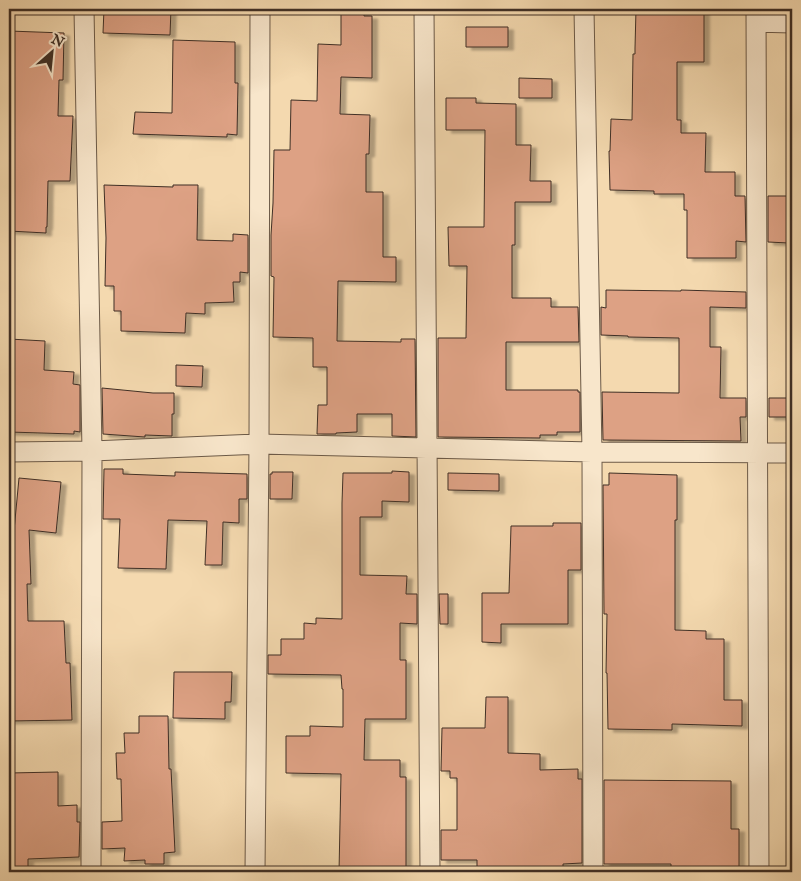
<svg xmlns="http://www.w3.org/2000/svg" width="801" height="881" font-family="'IM FELL English',serif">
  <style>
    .building { fill: #dda184; stroke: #3f2f25; filter: url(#shadow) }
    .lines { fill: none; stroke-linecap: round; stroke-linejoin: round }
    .minor-casing { stroke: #6c5a48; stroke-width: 21 }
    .minor { stroke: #f8e6cb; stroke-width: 19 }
  </style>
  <defs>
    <filter id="shadow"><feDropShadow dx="5.5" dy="3" stdDeviation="1" flood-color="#0004"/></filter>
  </defs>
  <rect width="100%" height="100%" fill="#f4d9af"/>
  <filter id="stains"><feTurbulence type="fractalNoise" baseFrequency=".004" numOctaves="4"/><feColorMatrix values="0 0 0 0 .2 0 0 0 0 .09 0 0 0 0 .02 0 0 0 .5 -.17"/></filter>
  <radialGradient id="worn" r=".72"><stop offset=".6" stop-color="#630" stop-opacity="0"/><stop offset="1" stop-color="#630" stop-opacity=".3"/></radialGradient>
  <!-- building -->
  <path class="building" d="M104 9H171L170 35 103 33Z
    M341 9H364V16H372V78L341 77 340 114 370 115 369 154H366V192H383V257H396V282L338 281 337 341 401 342V339H415L416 437 392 436V414H357V432L336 433V434H317L318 405H327V367H313V338L273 337 274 277 271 276V235L273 203 274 150H290L291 100 317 101 318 44 341 45Z
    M636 9H704V62H677V120H681V133H706L705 172H735V196H745L746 242 736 241V258H687V210H684V194H654V191L610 190 609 151H610L611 119 632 120 633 54H635V48Z
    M466 27H508V47H466Z
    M9 31 64 33 63 80H59L58 116H73L70 181H48L47 227H46V233L9 231Z
    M173 40 235 42V83H238L237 135 227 134V137L133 134 135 112 172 113Z
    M519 78 552 79V98H519Z
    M446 98H476V103L516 104V145H531L530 181H551V202H515V245H512V298H551V307H578L579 342H506V390H578V392H580V432H557V435H540V438L438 437V338H466L467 266H449L448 227H484L485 130H446Z
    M104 185 173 187V185H198L197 240 233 241V234L248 235V273L240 272V282H233L234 302 205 303V314L186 313 185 333 121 331V311H114V286H105L106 238Z
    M768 196H792V214H790L789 243 768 242Z
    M606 290 681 291V290L746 292V308L710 307V347H721L720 398H746V417H740L741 441 603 440 602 392 679 393V338L628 337V336L601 335V307L606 308Z
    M9 339 45 341 44 370 74 372 73 384 80 385V432L74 431V434L9 432Z
    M176 365 203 366 202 387 176 386Z
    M102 388 153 393H174V414H172V436L145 435V437L103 434Z
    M769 398H792V417H769Z
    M104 469H123V474L175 476V472L247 474V499H239V523L223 522 222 565H205L207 521 168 520 166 569 118 568 120 519H103Z
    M392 471 409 472V502L382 501V517H360V575L407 576 406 594H417V624L400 623V660H406V719H365L364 760H400V777H406V871L339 872 341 774 286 773V736H310V726L343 727V689H342L341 675 268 674V655H281V639H304V623L316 624V618L342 619V503L343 473H392Z
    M272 472H293L292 499H270V474H272Z
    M448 473 499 474V491L448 490Z
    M609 473 677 475V520H675V630L706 631V639H724V700H742V726L672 724V730L608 729 607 673H606L607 614H604L603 485H609Z
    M19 478 61 482 56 533 29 530 31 584H27L28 621H64L66 663H70L72 720 9 721V575H11L10 552H12Z
    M553 523H581V570H568V624H501V643L482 642V593H509L511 526H553Z
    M439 594H448V624H440Z
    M174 672H232L231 702H225V719L173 718Z
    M486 697H508V753L540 754V770L578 769V779H582V863L563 864V872H477V860H441V830H457V778H450V771H441L442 728H485Z
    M139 716H168L169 769H171L175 852 164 853V864H145V860L124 861 125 848 102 849V822L122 821 121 779H117L116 753H125L124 733H139Z
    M58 772V806L77 805V822H80L79 857 28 859V869H9V773Z
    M604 780 731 781V829H739V872H671V864H604Z"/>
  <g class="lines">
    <!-- minor casing -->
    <g class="minor-casing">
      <path id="minor" d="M84 9 92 451 91 872
        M424 9 430 872
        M584 9 592 452 593 872
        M756 9 759 872
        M756 22 792 23
        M9 452 92 451 259 444 592 452 792 453
        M255 872 259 444 260 9"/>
    </g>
    <!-- minor -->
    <use href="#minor" class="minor"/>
  </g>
  <!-- margin -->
  <rect width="801" height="881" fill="none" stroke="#f4d9af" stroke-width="30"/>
  <rect x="10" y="10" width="781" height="861" fill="none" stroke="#3f2f25" stroke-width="2.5"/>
  <rect x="15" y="15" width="771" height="851" fill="none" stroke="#3f2f25"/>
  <!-- north arrow -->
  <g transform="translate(52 52) rotate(27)" stroke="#f8e6cb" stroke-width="4" paint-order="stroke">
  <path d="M0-4L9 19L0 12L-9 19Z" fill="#3f2f25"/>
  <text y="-8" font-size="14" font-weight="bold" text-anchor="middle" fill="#3f2f25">N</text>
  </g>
  <rect width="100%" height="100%" filter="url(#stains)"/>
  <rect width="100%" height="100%" fill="url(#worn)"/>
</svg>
